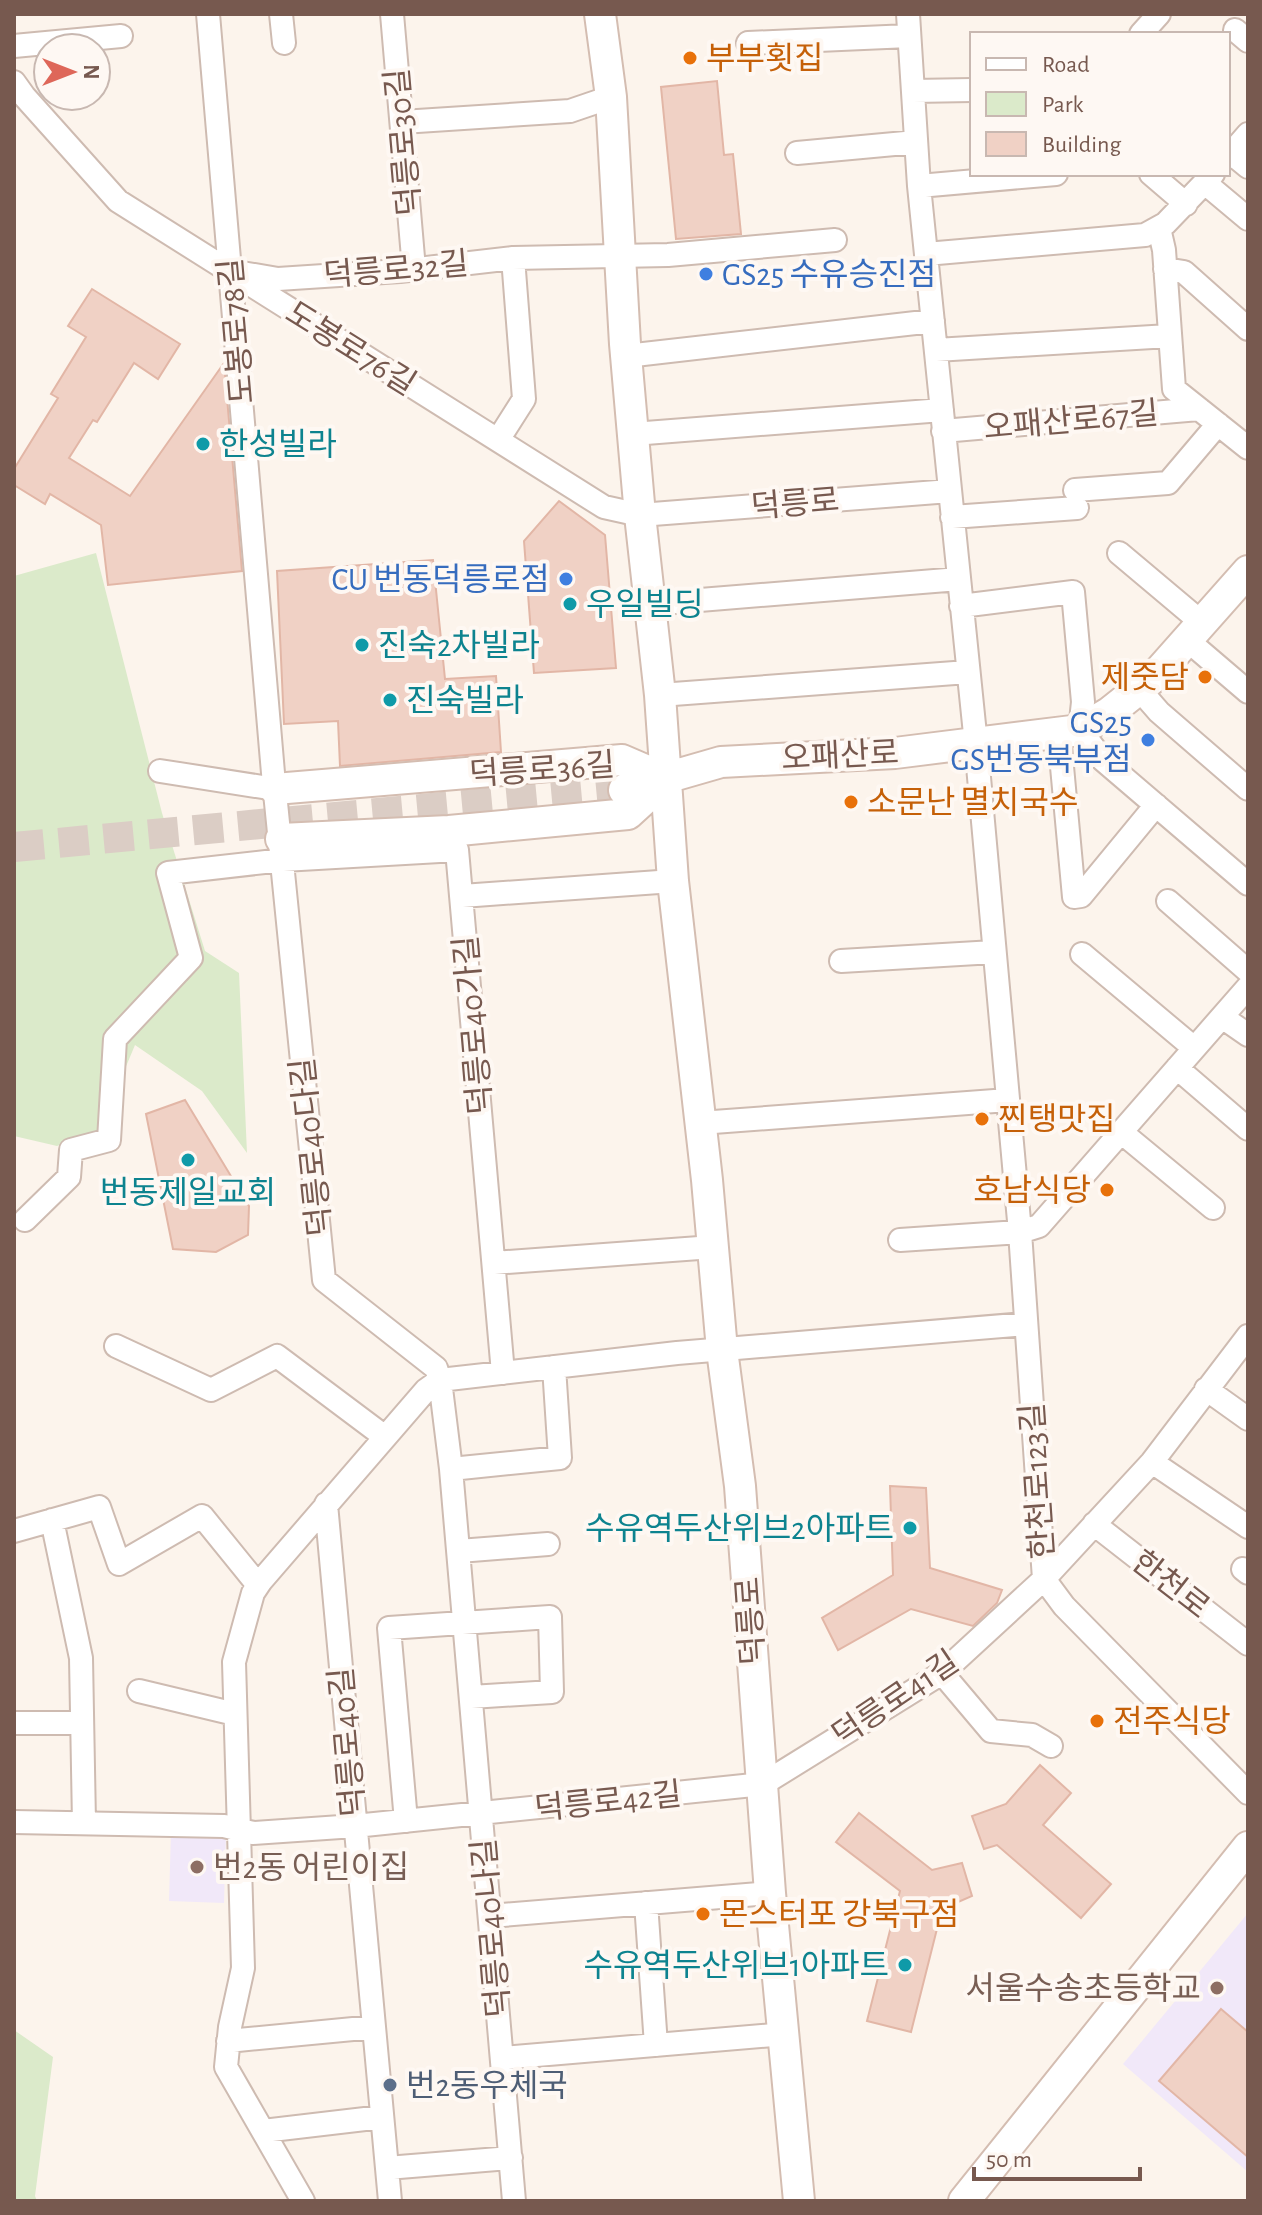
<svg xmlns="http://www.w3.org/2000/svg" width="1262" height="2215" font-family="'Alegreya Sans','Noto Sans KR',sans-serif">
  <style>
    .education { fill: #f1e8f9 }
    .green { fill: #dbeaca }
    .building { fill: #f0d1c5; stroke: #e2b6a6; stroke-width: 2 }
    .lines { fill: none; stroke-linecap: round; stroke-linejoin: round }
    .secondary-tunnel { stroke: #dbcdc5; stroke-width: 30; stroke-dasharray: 30 15; stroke-linecap: butt }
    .street-casing { stroke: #cebbb1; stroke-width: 26 }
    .secondary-casing { stroke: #d4bdb1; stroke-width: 34 }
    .street { stroke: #fff; stroke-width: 22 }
    .secondary { stroke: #fff; stroke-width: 30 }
    .food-dot { fill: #e8710a; stroke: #fef8f3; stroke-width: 3 }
    .shop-dot { fill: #3f7fe0; stroke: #fef8f3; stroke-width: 3 }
    .culture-dot { fill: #0f9aa8; stroke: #fef8f3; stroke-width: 3 }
    .education-dot { fill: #8d6e63; stroke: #fef8f3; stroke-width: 3 }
    .service-dot { fill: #5c6f8a; stroke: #fef8f3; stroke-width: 3 }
    .labels { text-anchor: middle; stroke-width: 8; stroke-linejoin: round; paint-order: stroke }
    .food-label { font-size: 32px; fill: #c56008; stroke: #fef8f3; text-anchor: start }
    .street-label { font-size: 32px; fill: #77594f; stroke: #fef8f3 }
    .shop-label { font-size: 32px; fill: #366cbe; stroke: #fef8f3; text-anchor: end }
    .culture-label { font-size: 32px; fill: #0d838f; stroke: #fef8f3; text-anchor: start }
    .education-label { font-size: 32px; fill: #785e54; stroke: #fef8f3; text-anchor: start }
    .service-label { font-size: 32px; fill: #4e5e75; stroke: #fef8f3; text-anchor: start }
  </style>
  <rect width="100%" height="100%" fill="#fcf4ec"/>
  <!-- education -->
  <path class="education" d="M171 1831 226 1833 224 1903 169 1901Z
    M1248 1913V2172L1123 2064Z"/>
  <!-- green -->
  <path class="green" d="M96 553 162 813 205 951 239 973 247 1153 202 1091 135 1045 99 1131 57 1146 14 1136V576Z
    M14 2030 53 2057 35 2196 37 2201H14Z"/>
  <!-- building -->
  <path class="building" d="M717 81 724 155 733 154 741 234 676 239 661 87Z
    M92 289 180 344 158 379 134 363 97 422 93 420 69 458 130 496 224 363 242 571 108 585 101 525 50 494 45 504 14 485V469L58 398 51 394 86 337 68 326Z
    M559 501 605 535 616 668 534 673 524 541Z
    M433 560 445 679 496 676 501 752 340 766 338 721 284 724 277 571Z
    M185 1100 249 1206 248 1235 216 1252 173 1249 146 1114Z
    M890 1486 926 1488 930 1568 1002 1590 997 1603 973 1626 911 1609 838 1650 822 1618 893 1575Z
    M1040 1765 1071 1793 1043 1825 1111 1884 1081 1918 997 1845 984 1849 972 1816 1006 1804Z
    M859 1813 932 1870 962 1863 972 1896 942 1909 911 2032 867 2021 900 1891 836 1842Z
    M1221 2009 1248 2032V2157L1159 2081Z"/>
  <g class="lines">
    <!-- secondary-tunnel -->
    <path class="secondary-tunnel" d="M14 847 624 790"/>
    <!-- street casing -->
    <g class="street-casing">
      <path id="street" d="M208 14 273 773 324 1280 436 1368 440 1380 451 1469 514 2201
        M281 14 284 43
        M392 14 414 269
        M908 14 919 186 976 744 1020 1232 1044 1579 1064 1606 1248 1793
        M1235 30 1248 41
        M1141 34 1159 14
        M748 43 909 36
        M14 46 121 36
        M14 82 24 96 118 201 604 507 640 515 950 491
        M913 91 972 90
        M402 122 570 111 611 97
        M797 153 916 142
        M1231 153 1248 167
        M1228 157 1248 134
        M1151 174 1186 204
        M1205 183 1248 219
        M919 186 1056 174
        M1159 228 1164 250 1174 389 1248 448
        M926 254 1145 235 1165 224 1213 174
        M1165 269 1184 272 1248 329
        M242 273 278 279 400 271 513 258 668 255 835 240
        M936 350 1169 336
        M626 356 933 321
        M943 431 1199 409
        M633 434 942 410
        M498 440 524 399 513 258
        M1075 490 1168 483 1218 424
        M952 517 1077 508
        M1119 553 1201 622
        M651 604 959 579
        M961 606 1073 592 1083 702 1080 730 1103 760 1248 884
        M1186 639 1248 692
        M1139 689 1159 712 1248 789
        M660 695 968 672
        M1059 734 1074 897 1081 896 1156 805
        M160 771 275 789
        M462 896 673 881
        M1168 901 1248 971
        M1082 954 1194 1048
        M841 961 994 952
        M1222 1017 1248 1035
        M1177 1068 1248 1129
        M700 1123 1008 1100
        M1121 1132 1213 1208
        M25 1220 69 1177 71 1150 109 1140 115 1039 191 958 168 873 283 860 457 850 503 1373
        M900 1240 1020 1232 1039 1226 1248 987
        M494 1263 713 1247
        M116 1346 211 1390 277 1356 385 1437
        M1206 1389 1248 1419
        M1152 1462 1248 1527
        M451 1469 560 1458 554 1367
        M326 1504 390 2201
        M52 1520 81 1658 84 1823
        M1094 1524 1248 1644
        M14 1531 99 1507 119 1564 202 1516 258 1585
        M459 1551 548 1544
        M1243 1569 1248 1573
        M942 1673 991 1731 1032 1735 1051 1746
        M139 1691 235 1714
        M14 1723H82
        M406 1821 389 1628 550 1617 552 1692 471 1697
        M14 1822 224 1826 253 1833 355 1826 763 1784 942 1673 1044 1579 1152 1462 1248 1336
        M646 1903 656 2045
        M490 1916 770 1893
        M228 2041 374 2027
        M502 2058 785 2034
        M263 2131 382 2117
        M387 2168 511 2158
        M303 2201 226 2067 230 2027 243 1968 234 1662 253 1593 261 1581 426 1390 440 1380 677 1353 1026 1324"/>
    </g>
    <!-- secondary casing -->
    <g class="secondary-casing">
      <path id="secondary" d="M600 14 611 97 625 344 640 515 660 695 673 881 707 1180 722 1350 740 1486 770 1893 799 2201
        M275 789 622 760 666 779
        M624 790 721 762 895 753 1080 730 1110 712 1154 677 1248 571
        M281 839 449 831 628 814 662 783
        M964 2201 1248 1847"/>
    </g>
    <!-- street -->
    <use href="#street" class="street"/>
    <!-- secondary -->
    <use href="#secondary" class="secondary"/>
  </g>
  <!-- markers -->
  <g class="food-dot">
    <circle cx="690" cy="58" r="8"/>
    <circle cx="1205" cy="677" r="8"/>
    <circle cx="851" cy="802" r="8"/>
    <circle cx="982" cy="1119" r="8"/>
    <circle cx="1107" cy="1190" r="8"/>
    <circle cx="1097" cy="1721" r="8"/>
    <circle cx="703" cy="1914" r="8"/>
  </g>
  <g class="shop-dot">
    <circle cx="706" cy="274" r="8"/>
    <circle cx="566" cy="579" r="8"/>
    <circle cx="1148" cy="740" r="8"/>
  </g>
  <g class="culture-dot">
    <circle cx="203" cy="444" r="8"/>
    <circle cx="570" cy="604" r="8"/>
    <circle cx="362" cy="645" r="8"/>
    <circle cx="390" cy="700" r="8"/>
    <circle cx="188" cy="1160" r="8"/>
    <circle cx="910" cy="1528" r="8"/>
    <circle cx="905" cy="1965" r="8"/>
  </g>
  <g class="education-dot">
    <circle cx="197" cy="1867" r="8"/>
    <circle cx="1217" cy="1988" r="8"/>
  </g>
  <circle class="service-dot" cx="390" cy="2085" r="8"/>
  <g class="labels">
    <!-- food labels -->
    <g class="food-label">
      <text x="706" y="69">부부횟집</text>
      <text x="1189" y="688" text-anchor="end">제줏담</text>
      <text x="867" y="813">소문난 멸치국수</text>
      <text x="998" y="1130">찐탱맛집</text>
      <text x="1091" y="1201" text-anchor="end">호남식당</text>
      <text x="1113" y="1732">전주식당</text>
      <text x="719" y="1925">몬스터포 강북구점</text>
    </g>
    <!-- street labels -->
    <g class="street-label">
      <text transform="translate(403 142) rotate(-95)" y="11">덕릉로30길</text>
      <text transform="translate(396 269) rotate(-5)" y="11">덕릉로32길</text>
      <text transform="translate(236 331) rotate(-95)" y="11">도봉로78길</text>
      <text transform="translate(351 348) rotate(32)" y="11">도봉로76길</text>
      <text transform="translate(1071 420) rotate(-5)" y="11">오패산로67길</text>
      <text transform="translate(795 503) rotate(-5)" y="11">덕릉로</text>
      <text transform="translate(840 755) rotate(-3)" y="11">오패산로</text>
      <text transform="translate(542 769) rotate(-4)" y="11">덕릉로36길</text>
      <text transform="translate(473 1025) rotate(-95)" y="11">덕릉로40가길</text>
      <text transform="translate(311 1147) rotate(-96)" y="11">덕릉로40다길</text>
      <text transform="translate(1037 1481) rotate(-94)" y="11">한천로123길</text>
      <text transform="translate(1171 1584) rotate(38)" y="11">한천로</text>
      <text transform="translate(750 1621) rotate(-94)" y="11">덕릉로</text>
      <text transform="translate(895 1698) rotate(-34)" y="11">덕릉로41길</text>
      <text transform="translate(347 1742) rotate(-95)" y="11">덕릉로40길</text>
      <text transform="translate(608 1801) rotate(-6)" y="11">덕릉로42길</text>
      <text transform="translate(491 1928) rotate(-95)" y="11">덕릉로40나길</text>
    </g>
    <!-- shop labels -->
    <g class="shop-label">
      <text x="722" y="285" text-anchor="start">GS25 수유승진점</text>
      <text x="550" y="590">CU 번동덕릉로점</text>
      <text x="1132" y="733">GS25<tspan x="1132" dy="37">GS번동북부점</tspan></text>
    </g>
    <!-- culture labels -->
    <g class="culture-label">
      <text x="219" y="455">한성빌라</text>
      <text x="586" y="615">우일빌딩</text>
      <text x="378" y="656">진숙2차빌라</text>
      <text x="406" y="711">진숙빌라</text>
      <text x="188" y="1203" text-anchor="middle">번동제일교회</text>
      <text x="894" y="1539" text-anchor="end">수유역두산위브2아파트</text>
      <text x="889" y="1976" text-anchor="end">수유역두산위브1아파트</text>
    </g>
    <!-- education labels -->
    <g class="education-label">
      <text x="213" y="1878">번2동 어린이집</text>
      <text x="1201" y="1999" text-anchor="end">서울수송초등학교</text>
    </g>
    <!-- service labels -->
    <g class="service-label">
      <text x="406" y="2096">번2동우체국</text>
    </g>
  </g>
  <!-- border -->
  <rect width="1262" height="2215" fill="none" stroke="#77594f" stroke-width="32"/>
  <!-- legend -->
  <rect x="970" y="32" width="260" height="144" fill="#fef8f3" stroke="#c8b8b1" stroke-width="2"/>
  <rect x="986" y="58" width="40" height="12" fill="#ffffff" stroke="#c8b8b1" stroke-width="2"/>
  <text x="1042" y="72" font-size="24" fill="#77594f">Road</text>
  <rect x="986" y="92" width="40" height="24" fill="#dbeaca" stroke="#c8b8b1" stroke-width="2"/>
  <text x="1042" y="112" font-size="24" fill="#77594f">Park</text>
  <rect x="986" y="132" width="40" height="24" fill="#f0d1c5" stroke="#c8b8b1" stroke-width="2"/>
  <text x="1042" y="152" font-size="24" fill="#77594f">Building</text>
  <!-- north arrow -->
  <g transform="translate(72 72) rotate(90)"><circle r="38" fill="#fef8f3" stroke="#c8b8b1" stroke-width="2"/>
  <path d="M0-6L14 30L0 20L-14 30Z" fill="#de6759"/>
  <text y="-12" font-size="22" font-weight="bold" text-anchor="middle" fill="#77594f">N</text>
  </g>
  <!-- scale -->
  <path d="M974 2167v12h166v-12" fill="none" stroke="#77594f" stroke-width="4"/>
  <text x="986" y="2167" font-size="24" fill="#77594f" stroke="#fef8f3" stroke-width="6" paint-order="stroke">50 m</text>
</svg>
